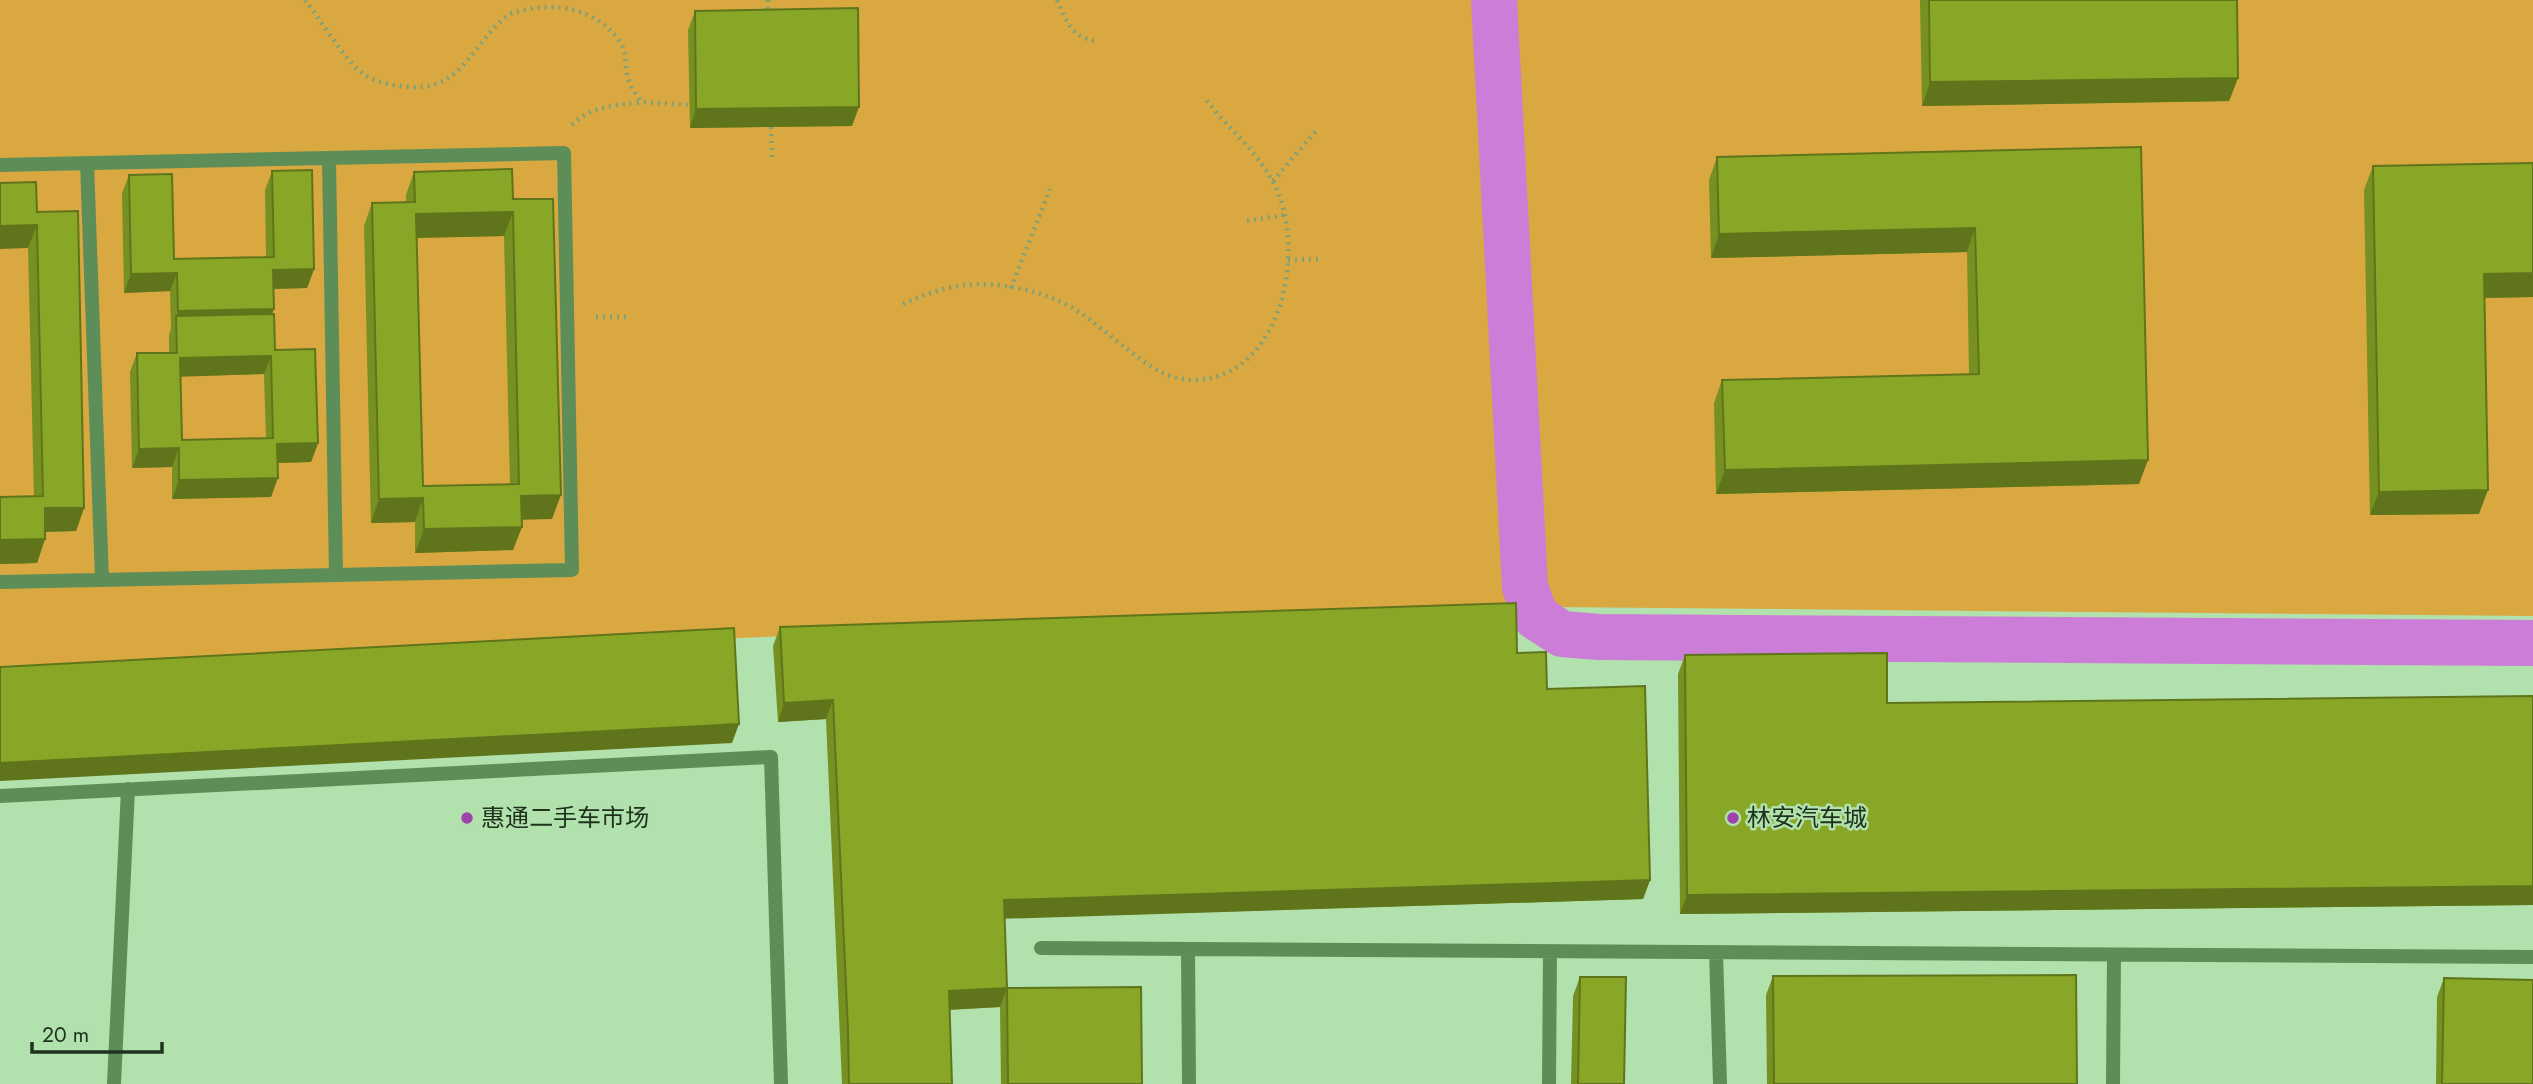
<svg xmlns="http://www.w3.org/2000/svg" width="2533" height="1084" font-family="Jost,'Noto Sans SC',sans-serif">
  <style>
    .green { fill: #daa841 }
    .lines { fill: none; stroke-linecap: round; stroke-linejoin: round }
    .canal { stroke: #cc7dd7; stroke-width: 46 }
    .path { stroke: #7ca178; stroke-width: 4.5; stroke-dasharray: 2 5; stroke-linecap: butt }
    .service { stroke: #5d8e58; stroke-width: 14 }
    .wall { fill: #769021; fill-rule: evenodd }
    .shaded-wall { fill: #60751b }
    .building { fill: #89a726; stroke: #60751b; stroke-width: 2; fill-rule: evenodd }
    .poi-dot { fill: #9e42ac; stroke: #b1e1ac; stroke-width: 2.5 }
    .labels { text-anchor: middle; stroke-width: 5; stroke-linejoin: round; paint-order: stroke }
    .poi-label { font-size: 24px; fill: #20321e; stroke: #b1e1ac; text-anchor: start }
  </style>
  <rect width="100%" height="100%" fill="#b1e1ac"/>
  <!-- green -->
  <path class="green" d="M0 0H2533V616L1549 607 0 666Z"/>
  <g class="lines">
    <!-- canal -->
    <path class="canal" d="M1494 0 1525 587 1536 617 1562 634 1599 637 2533 643"/>
    <!-- path -->
    <path class="path" d="M305 0C321 20 346 63 365 75 375 82 388 84 400 86 464 96 470 42 510 14 547 0 593 6 618 39 628 51 624 61 627 74 629 85 635 94 642 102L689 105
      M768 0V13
      M1057 0C1067 21 1070 37 1096 41
      M572 125C592 105 614 106 642 102
      M771 127 772 160
      M1273 181 1317 130
      M1247 221 1284 215
      M1288 260 1323 259
      M1011 288 1050 189
      M903 304C921 296 939 289 958 286 995 280 1044 290 1076 310 1092 320 1107 334 1122 345 1139 358 1159 375 1181 379 1280 392 1311 249 1272 180 1255 149 1226 127 1205 98
      M596 317H627"/>
    <!-- service -->
    <path class="service" d="M329 158 336 575
      M87 163 102 580
      M0 165 564 153 572 570 0 582
      M0 796 771 757 781 1084
      M1041 948 2533 957
      M1188 949 1189 1084
      M1716 952 1720 1084
      M114 1084 128 789
      M1549 1084 1550 952
      M2113 1084 2114 955"/>
  </g>
  <!-- wall -->
  <path class="wall" d="M1920 0H2237L2238 78 2229 101 1922 106Z
    M695 11 852 126 690 128 688 30Z
    M2141 147 2139 484 1716 494 1714 403 1722 380 1969 374 1967 252 1711 258 1709 180 1717 157Z
    M2533 163V297L2484 298 2479 514 2370 515 2364 190 2373 166Z
    M272 171 314 269 307 288 273 289 272 314 275 350 318 443 311 462 278 463 271 497 172 499V467L132 468 130 372 137 353H169V335L171 328 170 291 124 293 122 193 129 175 174 259 266 257 265 190ZM264 374 266 438 182 440 180 376Z
    M414 172 513 199 552 519H522L513 550 415 553V522L371 523 364 226 372 203 406 202V195ZM504 236 510 484 423 486 417 238Z
    M37 212 84 508 76 531 45 532V539L37 563 0 564V497H34L28 248Z
    M780 627 1517 653 1547 689 1650 880 1643 899 1004 918 1007 988 1142 1084H1001L1000 1007 949 1010 952 1084H842L826 719 778 722 773 646Z
    M1685 655 1887 703 2533 696V905L1680 914 1678 674Z
    M1773 976 2077 1084H1767L1766 995Z
    M1580 977 1624 1084H1571L1573 996Z
    M2444 978 2533 1084H2436L2437 997Z"/>
  <!-- shaded-wall -->
  <path class="shaded-wall" d="M2238 78 2229 101 1922 106 1930 82Z
    M859 107 852 126 690 128 696 109Z
    M513 212 504 236 408 238 416 214Z
    M37 225 28 248 0 249V226Z
    M1975 228 1967 252 1711 258 1719 234Z
    M314 269 307 288 266 289 273 270Z
    M177 273 170 291 124 293 131 274Z
    M2533 273V297L2476 298 2484 274Z
    M274 309 267 328 176 318 178 311Z
    M271 356 264 374 173 377 180 358Z
    M318 443 311 462 270 463 277 444Z
    M179 448 172 467 132 468 139 449Z
    M2148 460 2139 484 1716 494 1725 470Z
    M278 478 271 497 172 499 179 480Z
    M2488 490 2479 514 2370 515 2379 492Z
    M561 495 552 519 512 520 521 496Z
    M423 498 415 522 371 523 379 499Z
    M45 508H84L76 531 36 532Z
    M522 527 513 550 415 553 424 529Z
    M45 539 37 563 0 564V540Z
    M833 700 826 719 778 722 784 703Z
    M739 724 732 743 0 781V763Z
    M1650 880 1643 899 997 919 1004 900Z
    M2533 886V905L1680 914 1687 895Z
    M1007 988 1000 1007 942 1010 949 991Z"/>
  <!-- building -->
  <path class="building" d="M1929 0H2237L2238 78 1930 82Z
    M858 8 859 107 696 109 695 11Z
    M2141 147 2148 460 1725 470 1722 380 1979 374 1975 228 1719 234 1717 157Z
    M2533 163V273L2484 274 2488 490 2379 492 2373 166Z
    M512 169 513 199H553L561 495 521 496 522 527 424 529 423 498 379 499 372 203 415 202 414 172ZM513 212 519 484 423 486 416 214Z
    M312 170 314 269 273 270 274 309 178 311 177 273 131 274 129 175 172 174 174 259 274 257 272 171Z
    M36 182 37 212 78 211 84 508H45V539L0 540V497L43 496 37 225 0 226V183Z
    M274 314 275 350 315 349 318 443 277 444 278 478 179 480V448L139 449 137 353H177L176 316ZM271 356 273 438 182 440 180 358Z
    M1516 603 1517 653 1546 652 1547 689 1645 686 1650 880 1004 900 1007 988 949 991 952 1084H849L848 1030 833 700 784 703 780 627Z
    M734 628 739 724 0 763V667Z
    M1887 653V703L2533 696V886L1687 895 1685 655Z
    M2076 975 2077 1084H1774L1773 976Z
    M1580 977H1626L1624 1084H1578Z
    M2444 978 2533 980V1084H2442Z
    M1141 987 1142 1084H1008L1007 988Z"/>
  <!-- markers -->
  <g class="poi-dot">
    <circle cx="467" cy="818" r="7"/>
    <circle cx="1733" cy="818" r="7"/>
  </g>
  <g class="labels">
    <!-- poi labels -->
    <g class="poi-label">
      <text x="481" y="826">惠通二手车市场</text>
      <text x="1747" y="826">林安汽车城</text>
    </g>
  </g>
  <!-- scale -->
  <path d="M32 1042v10h130v-10" fill="none" stroke="#20321e" stroke-width="3.5"/>
  <text x="42" y="1042" font-size="21" fill="#20321e" stroke="#b1e1ac" stroke-width="5" paint-order="stroke">20 m</text>
</svg>
